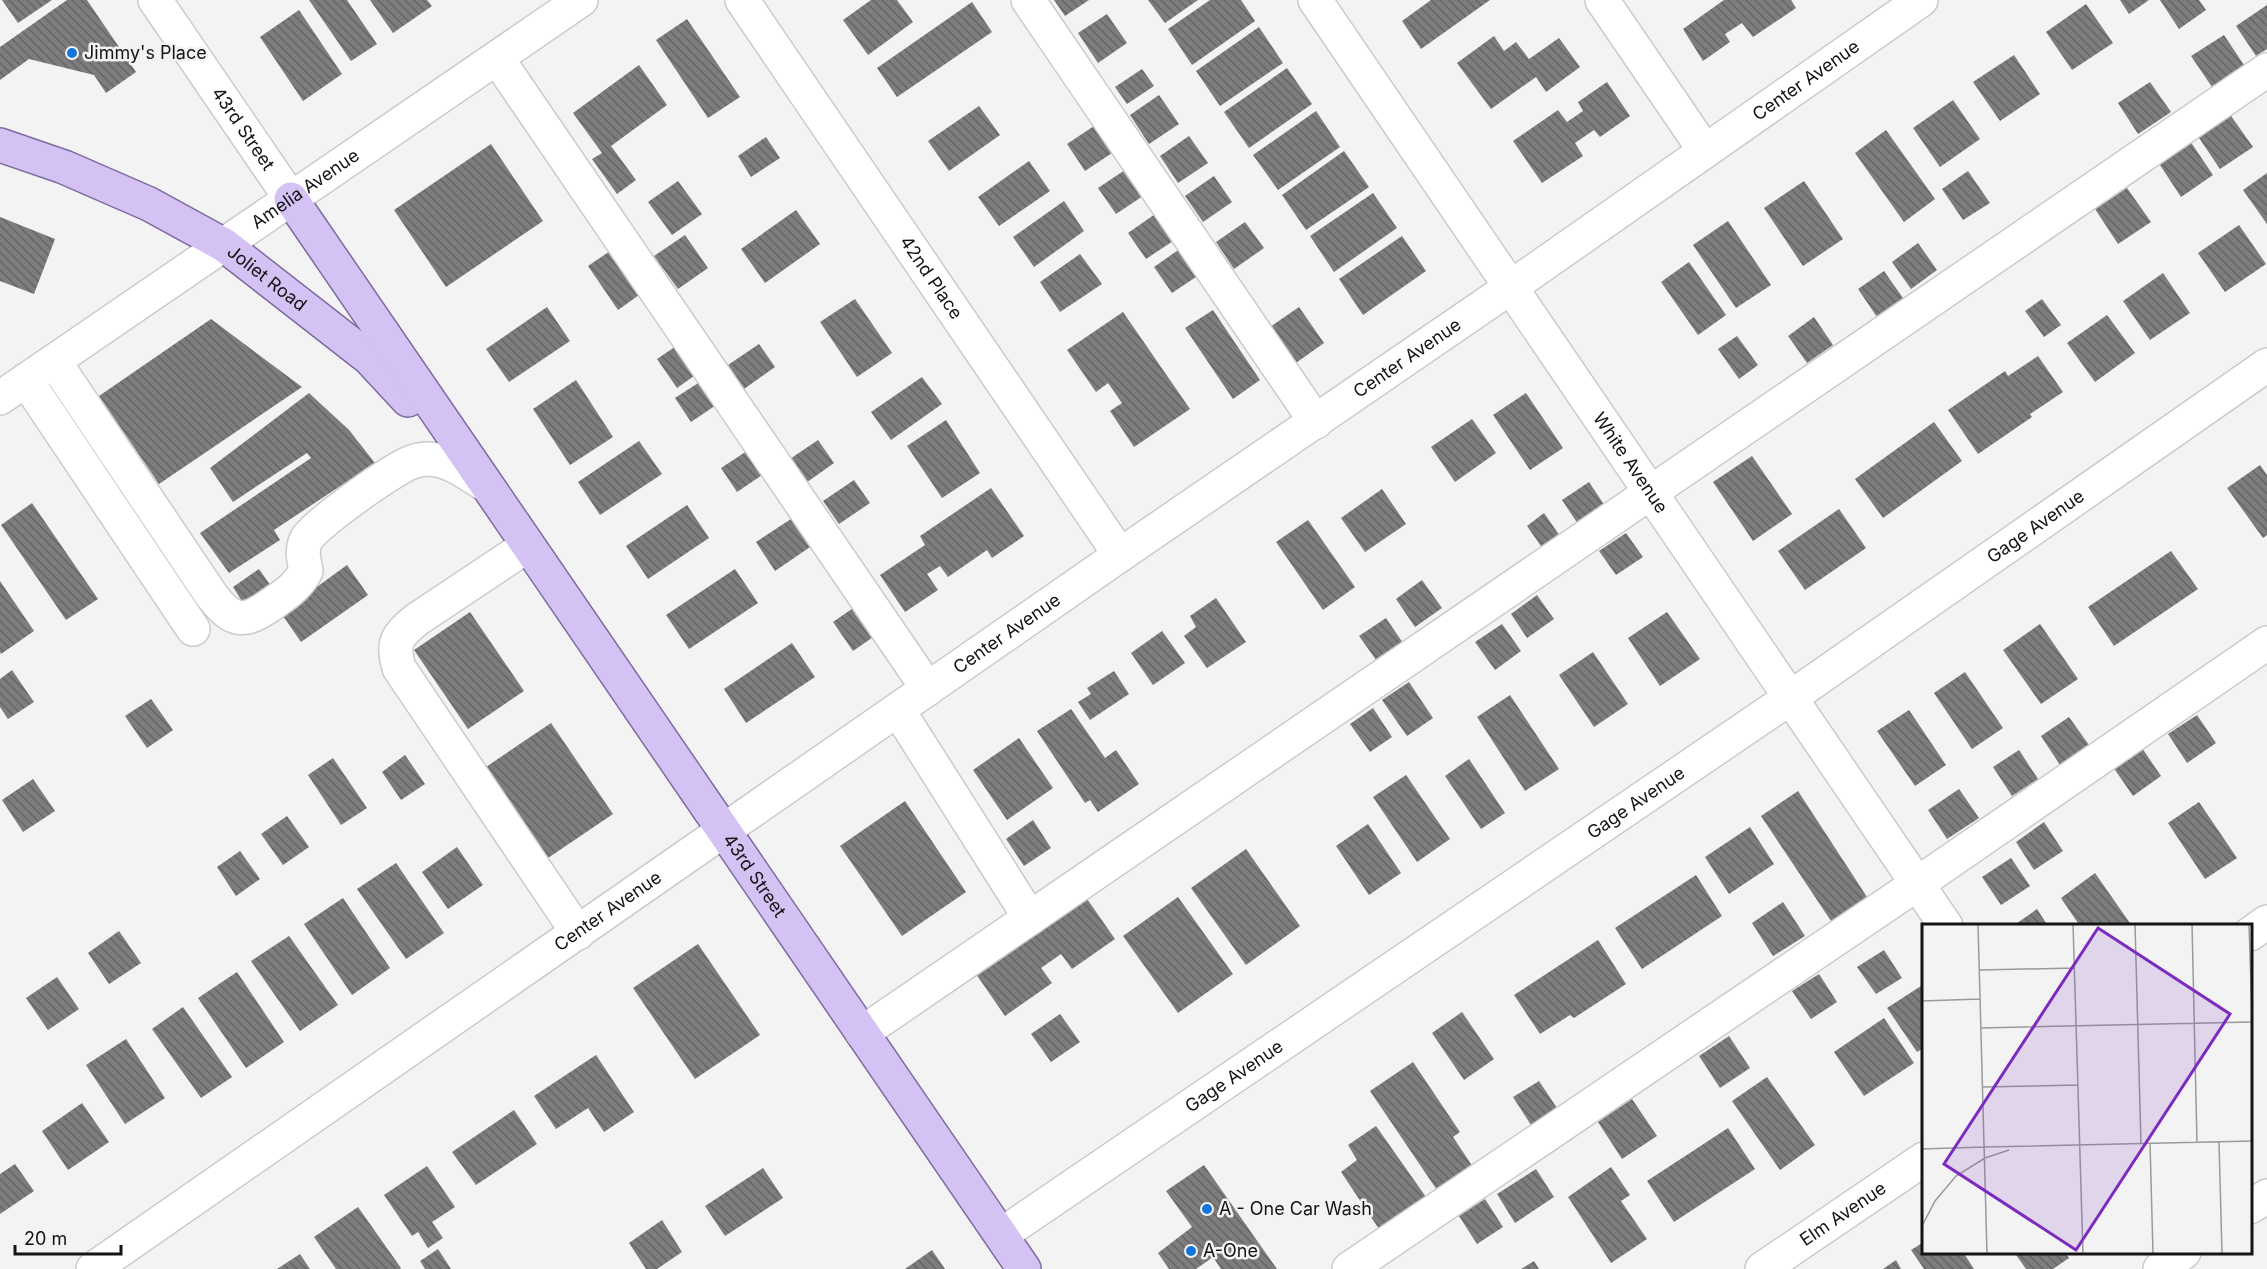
<svg xmlns="http://www.w3.org/2000/svg" width="2267" height="1269" font-family="Inter,sans-serif">
  <style>
    .building { fill: url(#building-back-hatch) }
    .lines { fill: none; stroke-linecap: round; stroke-linejoin: round }
    .minor-casing { stroke: #cbcbcc; stroke-width: 36 }
    .major-casing { stroke: #7d6ba0; stroke-width: 36 }
    .minor { stroke: #fff; stroke-width: 33 }
    .major { stroke: #d3c2f3; stroke-width: 33 }
    .poi-dot { fill: #1274dc; stroke: #f3f3f4; stroke-width: 2 }
    .labels { text-anchor: middle; stroke-width: 5; stroke-linejoin: round; paint-order: stroke }
    .poi-label { font-size: 18px; fill: #141414; stroke: #f3f3f4; text-anchor: start }
    .street-label { font-size: 18px; fill: #141414; stroke: #f3f3f4 }
    .inset-road { fill: none; stroke: #9a9a9a; stroke-width: 1.5 }
    .view { fill: #7b2cbf; fill-opacity: 0.15; stroke: #7b2cbf; stroke-width: 3 }
    .inset-edge { fill: none; stroke: #141414; stroke-width: 3 }
  </style>
  <defs>
    <pattern id="building-back-hatch" width="6" height="6" patternUnits="userSpaceOnUse" patternTransform="scale(1.5)"><rect width="6" height="6" fill="#7d7d7e"/><path d="M-1 5l2 2M0 0l6 6M5-1l2 2" fill="none" stroke="#656566"/></pattern>
  </defs>
  <rect width="100%" height="100%" fill="#f3f3f4"/>
  <!-- building -->
  <path class="building" d="M2 0H52L18 23Z
    M67 0H87L136 72 106 93 94 75 29 59 0 80V47Z
    M309 0H347L377 44 351 61Z
    M370 0H427L432 6 393 33Z
    M871 0H897L913 22 868 55 843 20Z
    M1054 0H1089L1065 16Z
    M1148 0H1198L1165 23Z
    M1210 0H1241L1255 21 1192 65 1168 29Z
    M1431 0H1490L1421 49 1402 21Z
    M1724 0H1791L1796 8 1753 37 1742 23 1725 34 1730 42 1703 61 1683 29Z
    M2120 0H2149L2129 14Z
    M2160 0H2199L2206 10 2179 29Z
    M972 2 992 32 897 97 877 68Z
    M2086 4 2113 43 2072 70 2046 32Z
    M2267 5V49L2256 56 2236 26Z
    M299 10 342 74 303 101 260 37Z
    M1107 14 1127 43 1098 63 1078 33Z
    M687 19 740 97 708 118 656 40Z
    M1259 27 1283 63 1220 106 1196 71Z
    M2224 35 2244 65 2212 87 2191 56Z
    M1494 36 1504 51 1516 42 1529 59 1559 38 1580 67 1546 92 1536 77 1491 109 1457 63Z
    M2014 55 2040 94 2000 121 1973 82Z
    M639 65 667 105 611 146 636 180 617 194 592 159 602 153 573 113Z
    M1287 68 1312 104 1249 148 1224 112Z
    M1142 69 1154 86 1127 104 1115 87Z
    M1607 82 1630 116 1600 137 1594 130 1575 143 1583 156 1542 183 1513 141 1558 110 1567 122 1583 111 1578 102Z
    M2150 82 2171 112 2138 134 2118 103Z
    M1159 95 1179 124 1149 144 1130 115Z
    M1953 100 1980 139 1940 167 1913 128Z
    M979 106 1000 135 949 171 928 141Z
    M1316 111 1340 147 1278 190 1253 155Z
    M2229 113 2253 147 2220 169 2197 135Z
    M1097 124 1115 151 1085 171 1067 144Z
    M1886 130 1935 199 1904 222 1855 153Z
    M1189 136 1208 163 1178 183 1160 156Z
    M766 137 780 158 751 177 738 156Z
    M2190 141 2213 175 2181 197 2158 162Z
    M491 144 543 221 446 287 394 210Z
    M1344 151 1369 187 1306 230 1282 195Z
    M1029 161 1050 191 999 226 978 197Z
    M1128 168 1146 194 1116 214 1098 188Z
    M1968 171 1990 203 1963 220 1942 189Z
    M2267 173V224L2243 190Z
    M1214 176 1232 202 1203 222 1185 196Z
    M678 181 702 214 672 235 648 202Z
    M1804 181 1843 239 1803 266 1764 208Z
    M2127 188 2151 222 2118 244 2095 209Z
    M1373 193 1397 228 1334 272 1310 236Z
    M1064 201 1084 231 1034 267 1013 237Z
    M796 210 820 244 765 283 741 249Z
    M1158 212 1176 239 1146 259 1128 233Z
    M0 217 55 239 34 294 0 281Z
    M1728 221 1771 285 1736 308 1693 245Z
    M1245 222 1264 248 1234 269 1216 242Z
    M2239 225 2266 264 2225 292 2198 253Z
    M685 235 708 268 678 289 654 256Z
    M1402 236 1426 271 1363 315 1339 279Z
    M1918 243 1937 270 1911 289 1892 262Z
    M1184 246 1202 273 1172 293 1154 267Z
    M616 247 646 290 618 310 588 266Z
    M1080 254 1102 284 1060 312 1040 282Z
    M1689 262 1726 315 1698 335 1661 282Z
    M1884 271 1903 298 1877 317 1858 289Z
    M2163 273 2190 313 2150 340 2123 301Z
    M855 299 892 353 857 377 820 322Z
    M2042 299 2061 325 2044 337 2025 311Z
    M547 307 570 341 509 382 486 349Z
    M1299 307 1324 343 1293 365 1267 329Z
    M1213 310 1260 380 1233 399 1185 328Z
    M1123 312 1190 409 1134 447 1110 411 1122 403 1108 383 1096 392 1067 350Z
    M2107 315 2135 353 2095 382 2067 343Z
    M1814 317 1833 345 1807 363 1788 336Z
    M211 319 302 387 159 484 99 396Z
    M1737 336 1758 365 1739 379 1718 349Z
    M682 342 701 371 677 388 657 359Z
    M759 344 775 367 744 389 728 365Z
    M2038 356 2063 392 2030 414 2032 417 1978 454 1948 410 2005 371 2008 376Z
    M922 377 942 404 891 440 871 412Z
    M706 378 722 401 691 422 675 398Z
    M576 380 613 437 570 465 533 409Z
    M309 393 349 430 375 463 274 530 280 540 229 573 200 533 311 458 307 453 233 502 210 468Z
    M1526 393 1563 448 1530 470 1493 415Z
    M1472 419 1496 453 1455 482 1431 447Z
    M946 420 980 473 942 498 907 446Z
    M1934 422 1962 461 1883 518 1855 479Z
    M818 440 834 463 803 485 787 461Z
    M639 441 662 474 600 515 578 482Z
    M753 447 768 471 737 492 721 468Z
    M1752 456 1792 514 1753 541 1713 482Z
    M2260 465 2267 475V535L2263 538 2227 488Z
    M854 480 870 503 839 524 823 501Z
    M1589 482 1605 506 1578 524 1562 500Z
    M991 488 1024 536 992 558 987 550 948 577 940 566 927 574 938 590 905 612 880 575 925 545 920 536Z
    M1382 489 1406 524 1365 552 1341 518Z
    M32 503 98 599 66 620 1 525Z
    M687 505 709 538 648 579 626 546Z
    M1839 509 1866 548 1805 590 1778 551Z
    M1544 513 1560 536 1543 549 1527 526Z
    M794 517 813 545 775 571 756 542Z
    M1308 520 1355 587 1323 610 1276 542Z
    M1626 533 1643 557 1616 575 1599 551Z
    M2171 551 2198 589 2114 646 2088 607Z
    M347 565 368 595 301 642 281 613Z
    M259 569 275 592 248 611 233 587Z
    M735 569 758 603 689 649 666 615Z
    M1422 580 1442 608 1415 627 1396 599Z
    M0 581 34 631 1 654 0 652Z
    M1537 595 1554 619 1527 638 1511 614Z
    M1216 598 1246 642 1207 668 1184 636 1196 627 1190 616Z
    M859 604 879 633 853 651 833 622Z
    M470 612 524 691 468 729 414 650Z
    M1667 612 1700 659 1660 686 1628 638Z
    M1386 618 1405 646 1379 664 1359 636Z
    M1502 624 1521 651 1495 670 1475 642Z
    M2040 624 2078 679 2041 704 2003 650Z
    M1162 631 1185 663 1153 685 1131 653Z
    M792 643 815 677 746 723 724 689Z
    M1593 652 1628 704 1594 727 1559 675Z
    M12 670 34 702 8 719 0 707V679Z
    M1114 671 1129 694 1090 720 1078 702 1091 694 1087 688Z
    M1965 672 2003 728 1972 749 1934 693Z
    M1409 682 1433 718 1407 736 1382 700Z
    M1510 695 1559 769 1525 791 1477 717Z
    M151 699 173 730 147 748 125 716Z
    M1373 708 1392 737 1370 752 1350 724Z
    M1071 709 1105 758 1116 750 1139 784 1098 812 1090 800 1085 803 1037 731Z
    M1909 710 1946 765 1915 786 1877 731Z
    M2197 715 2216 743 2187 763 2168 734Z
    M2069 717 2089 745 2060 765 2041 736Z
    M551 723 613 814 548 858 486 767Z
    M1019 738 1053 788 1007 820 973 770Z
    M2142 748 2161 776 2133 796 2113 767Z
    M2019 750 2038 779 2012 796 1993 767Z
    M405 755 425 784 401 800 382 772Z
    M333 758 367 808 341 825 308 775Z
    M1469 759 1505 813 1481 829 1445 776Z
    M1406 775 1450 839 1417 862 1373 797Z
    M33 779 55 811 23 832 2 800Z
    M1959 789 1979 818 1947 839 1928 810Z
    M1798 791 1867 897 1831 921 1761 816Z
    M905 801 966 892 902 936 840 846Z
    M2199 802 2237 858 2205 879 2168 823Z
    M287 816 309 847 283 865 261 834Z
    M1033 820 1051 848 1024 866 1006 839Z
    M2044 822 2063 851 2034 870 2016 842Z
    M1368 824 1401 873 1369 895 1336 846Z
    M1750 827 1774 864 1729 894 1705 857Z
    M457 847 483 885 448 909 422 872Z
    M1246 849 1300 926 1246 965 1191 888Z
    M240 851 260 879 236 896 217 867Z
    M2011 858 2030 886 2001 905 1982 877Z
    M396 863 444 933 406 959 357 889Z
    M2095 873 2132 926H2080L2061 898Z
    M1696 875 1722 916 1642 969 1615 928Z
    M1085 896 1115 939 1072 969 1061 954 1041 968 1052 983 1005 1016 976 974Z
    M1178 897 1233 974 1178 1013 1123 936Z
    M343 898 390 968 352 995 304 924Z
    M1783 902 1805 936 1773 956 1752 923Z
    M2037 909 2048 926H2013Z
    M119 931 141 963 109 984 88 953Z
    M289 936 338 1005 300 1031 251 961Z
    M1598 940 1626 984 1574 1018 1570 1015 1540 1034 1514 995Z
    M698 944 760 1035 695 1079 633 988Z
    M1884 950 1902 978 1876 994 1857 967Z
    M237 972 284 1042 246 1068 198 998Z
    M1819 974 1837 1002 1811 1019 1792 991Z
    M57 977 79 1009 48 1030 26 998Z
    M1924 984V1048L1917 1052 1887 1008Z
    M183 1007 232 1077 201 1098 152 1029Z
    M1462 1012 1494 1059 1464 1080 1432 1033Z
    M1060 1014 1080 1042 1051 1062 1031 1034Z
    M1884 1018 1914 1063 1864 1096 1834 1052Z
    M1729 1036 1750 1068 1720 1088 1699 1056Z
    M126 1039 165 1098 125 1124 86 1065Z
    M596 1055 634 1112 604 1132 588 1108 556 1129 534 1096Z
    M1413 1062 1460 1132 1453 1137 1475 1170 1439 1193 1370 1091Z
    M1767 1077 1815 1145 1780 1170 1732 1101Z
    M1539 1081 1557 1108 1531 1125 1513 1097Z
    M1632 1099 1657 1136 1622 1159 1598 1122Z
    M82 1103 109 1142 68 1170 42 1131Z
    M514 1110 537 1144 476 1185 452 1152Z
    M1376 1126 1426 1197 1379 1229 1341 1172 1357 1160 1348 1145Z
    M1728 1128 1755 1169 1674 1222 1647 1181Z
    M15 1164 34 1191 0 1214V1174Z
    M1204 1165 1277 1269H1221L1213 1257 1196 1269H1169L1158 1253 1192 1227 1166 1191Z
    M427 1166 455 1207 432 1222 443 1238 428 1248 418 1232 412 1236 384 1195Z
    M1611 1167 1630 1195 1621 1201 1647 1239 1611 1263 1568 1197Z
    M763 1168 783 1198 725 1236 705 1206Z
    M1536 1169 1554 1197 1515 1223 1497 1194Z
    M1485 1199 1503 1227 1477 1244 1459 1216Z
    M358 1207 401 1268 400 1269H336L314 1237Z
    M662 1220 682 1252 657 1269H646L629 1243Z
    M1924 1242V1252H1963L1974 1269H1924L1911 1250Z
    M438 1249 451 1269H425L420 1261Z
    M932 1250 945 1269H905Z
    M2014 1252H2065L2069 1258 2053 1269H2026Z
    M300 1254 310 1269H277Z
    M1896 1260 1901 1269H1883Z
    M1534 1261 1539 1269H1521Z"/>
  <g class="lines">
    <!-- minor casing -->
    <g class="minor-casing">
      <g id="minor">
        <path id="s1" d="M155 0 291 199"/>
        <path id="s2" d="M742 0 1120 555"/>
        <path d="M1028 0 1316 422"/>
        <path id="s3" d="M1315 0 1946 926"/>
        <path d="M1602 0 1705 151"/>
        <path d="M497 58 928 689"/>
        <path d="M54 361 212 596C236 627 248 621 276 601 289 592 298 585 306 571 304 560 301 551 306 540 312 526 396 467 412 462 417 460 425 459 430 459 450 460 468 474 484 484"/>
        <path d="M26 380 193 629"/>
        <path id="s4" d="M0 398 581 0"/>
        <path d="M527 546 416 620C396 637 392 642 399 668L578 933"/>
        <path d="M898 710 1030 918"/>
        <path d="M2250 934 2267 922"/>
        <path d="M862 1033 2267 70"/>
        <path d="M2250 1207 2267 1196"/>
        <path id="s5" d="M1001 1235 1790 698 2267 365"/>
        <path id="s6" d="M93 1269 1120 555 1511 287 1921 0"/>
        <path d="M1349 1269 1917 884 2267 643"/>
        <path id="s7" d="M1762 1269 1924 1159"/>
        <path d="M2160 1269 2184 1252"/>
      </g>
    </g>
    <!-- major casing -->
    <g class="major-casing">
      <g id="major">
        <path id="s8" d="M0 145 64 167 149 204 224 245 369 358 408 400"/>
        <path id="s9" d="M291 199 1024 1269"/>
      </g>
    </g>
    <!-- minor -->
    <use href="#minor" class="minor"/>
    <!-- major -->
    <use href="#major" class="major"/>
  </g>
  <!-- markers -->
  <g class="poi-dot">
    <circle cx="72" cy="53" r="6"/>
    <circle cx="1207" cy="1209" r="6"/>
    <circle cx="1191" cy="1251" r="6"/>
  </g>
  <g class="labels">
    <!-- poi labels -->
    <g class="poi-label">
      <text x="84" y="59">Jimmy's Place</text>
      <text x="1219" y="1215">A - One Car Wash</text>
      <text x="1203" y="1257">A-One</text>
    </g>
    <!-- street labels -->
    <g class="street-label">
      <text dy="6" stroke="none"><textPath href="#s6" startOffset="2085">Center Avenue</textPath></text>
      <text dy="6" stroke="none"><textPath href="#s1" startOffset="156">43rd Street</textPath></text>
      <text dy="6" stroke="none"><textPath href="#s4" startOffset="370">Amelia Avenue</textPath></text>
      <text dy="6" stroke="none"><textPath href="#s8" startOffset="300">Joliet Road</textPath></text>
      <text dy="6" stroke="none"><textPath href="#s2" startOffset="336">42nd Place</textPath></text>
      <text dy="6" stroke="none"><textPath href="#s6" startOffset="1599">Center Avenue</textPath></text>
      <text dy="6" stroke="none"><textPath href="#s3" startOffset="560">White Avenue</textPath></text>
      <text dy="6" stroke="none"><textPath href="#s5" startOffset="1254">Gage Avenue</textPath></text>
      <text dy="6" stroke="none"><textPath href="#s6" startOffset="1113">Center Avenue</textPath></text>
      <text dy="6" stroke="none"><textPath href="#s5" startOffset="768">Gage Avenue</textPath></text>
      <text dy="6" stroke="none"><textPath href="#s9" startOffset="820">43rd Street</textPath></text>
      <text dy="6" stroke="none"><textPath href="#s6" startOffset="627">Center Avenue</textPath></text>
      <text dy="6" stroke="none"><textPath href="#s5" startOffset="282">Gage Avenue</textPath></text>
      <text dy="6" stroke="none"><textPath href="#s7" startOffset="98">Elm Avenue</textPath></text>
    </g>
  </g>
  <!-- overview -->
  <g transform="translate(1922 924)">
    <rect width="330" height="330" fill="#f3f3f4"/>
    <path class="inset-road" d="M56 0 65 330M151 0 161 330M213 0 219 220M270 0 275 219M327 0 330 92M58 46 152 44M0 77 58 75M59 104 330 98M61 163 156 161M297 218 300 330M228 219 231 330M62 223 330 217M0 225 62 223M0 302 13 277 34 252 63 234 87 226"/>
    <path class="view" d="M176 4 308 90 154 326 22 240Z"/>
    <rect width="330" height="330" class="inset-edge"/>
  </g>
  <!-- scale -->
  <path d="M15 1245v9h106v-9" fill="none" stroke="#141414" stroke-width="3"/>
  <text x="24" y="1245" font-size="18" fill="#141414" stroke="#f3f3f4" stroke-width="4.5" paint-order="stroke">20 m</text>
</svg>
